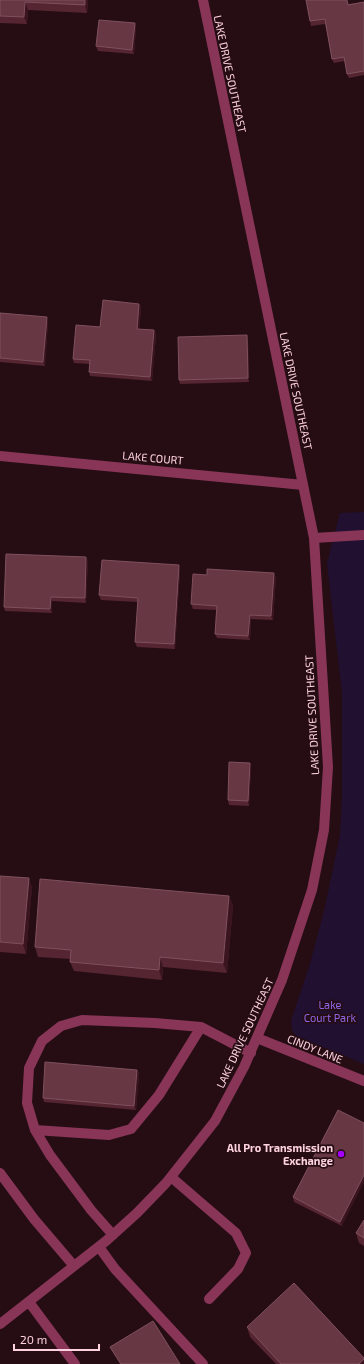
<svg xmlns="http://www.w3.org/2000/svg" width="364" height="1364" font-family="'Exo 2',sans-serif">
  <style>
    .green { fill: #211030 }
    .lines { fill: none; stroke-linecap: round; stroke-linejoin: round }
    .minor { stroke: #883557; stroke-width: 10 }
    .wall { fill: #552531 }
    .shaded-wall { fill: #3a141e }
    .building { fill: #673844; stroke: #7f505d }
    .poi-dot { fill: #a500fd; stroke: #260d14; stroke-width: 1.5 }
    .labels { text-anchor: middle; stroke-width: 3.5; stroke-linejoin: round; paint-order: stroke }
    .street-label { font-size: 11px; fill: #ffd2e1; stroke: #260d14 }
    .park-label { font-size: 11px; fill: #8e67e9; stroke: #260d14 }
    .poi-label { font-size: 11px; font-weight: bold; fill: #ffd2e1; stroke: #260d14; text-anchor: end }
  </style>
  <rect width="100%" height="100%" fill="#260d14"/>
  <!-- green -->
  <path class="green" d="M364 512V1064L297 1037 292 1030 291 1021 310 964 325 907 340 835 342 799V693L327 563 340 513Z"/>
  <g class="lines">
    <!-- minor -->
    <path class="minor" d="M0 456 303 485
      M314 538 364 535
      M257 1038 364 1081
      M35 1130 109 1135 131 1129 159 1095 201 1027
      M0 1173 34 1219 74 1266
      M171 1177 236 1233 246 1253 238 1269 209 1299
      M113 1235 91 1210 50 1155 35 1130 27 1103 29 1068 42 1041 61 1026 82 1020 155 1023 201 1027 251 1053
      M99 1247 115 1269 203 1364
      M29 1302 75 1364
      M0 1324 106 1241 137 1213 166 1183 215 1121 244 1067 282 980 312 890 324 830 328 767 314 538 203 0"/>
  </g>
  <!-- wall -->
  <path class="wall" d="M0 0H88L87 13 28 10 27 24 0 23Z
    M364 2V75L349 78 347 74 345 61 334 63 332 59 325 24 311 26 310 21 349 4Z
    M135 23 136 28 134 54 98 51 96 46Z
    M139 304 141 308 139 329 154 330 156 335 152 381 90 376 89 372V364L74 363 73 359 100 327Z
    M0 313 48 322 45 366 0 362Z
    M248 340 249 382 180 384 179 380Z
    M88 561 86 603 52 601V613L5 611 4 607Z
    M180 570 175 649 137 647 135 642 138 602 101 600 99 595Z
    M276 577 273 620 251 619 250 640 217 638 215 634 216 610 193 609 191 604Z
    M251 768 249 806 229 805 228 800Z
    M0 876 29 878 32 888 26 954 0 952Z
    M229 896 233 906 227 973 163 967 162 980 74 971 70 962V959L38 957 35 947Z
    M137 1070 139 1074 136 1110 44 1102 43 1098Z
    M338 1110 342 1226 294 1202 293 1197Z
    M364 1220V1246L359 1243 356 1233Z
    M247 1327 364 1364H276L250 1337Z
    M110 1347 180 1364H120L112 1351Z"/>
  <!-- shaded-wall -->
  <path class="shaded-wall" d="M85 0H88L87 13 85 5Z
    M25 2 28 10 27 24 24 17Z
    M135 23 136 28 134 54 132 50Z
    M139 304 141 308 139 333 137 329Z
    M47 317 48 322 45 366 43 362Z
    M154 330 156 335 152 381 150 377Z
    M247 335 248 340 249 382 248 378Z
    M86 557 88 561 86 603 85 598Z
    M179 565 180 570 175 649 174 644Z
    M274 573 276 577 273 620 271 616Z
    M51 597 52 601V613L50 609Z
    M250 615 251 619 250 640 248 636Z
    M250 763 251 768 249 806 248 801Z
    M29 878 32 888 26 954 23 944Z
    M229 896 233 906 227 973 223 963Z
    M160 957 163 967 162 980 159 970Z
    M137 1070 139 1074 136 1110 134 1106Z
    M364 1175V1182L342 1226 340 1222Z
    M364 1359V1364H359Z"/>
  <!-- building -->
  <path class="building" d="M0 0H85V5L25 2 24 17 0 16Z
    M306 0H347L348 5 364 2V71L347 74 344 57 332 59 325 19 310 21Z
    M99 20 135 23 132 50 96 46Z
    M103 300 139 304 137 329 154 330 150 377 89 372 90 360 73 359 76 325 100 327Z
    M0 313 47 317 43 362 0 358Z
    M247 335 248 378 179 380 178 337Z
    M6 554 86 557 85 598 51 597 50 609 4 607Z
    M102 560 179 565 174 644 135 642 138 598 99 595Z
    M207 569 274 573 271 616 250 615 248 636 215 634 217 606 191 604 193 574 207 575Z
    M229 762 250 763 248 801 228 800Z
    M0 876 29 878 23 944 0 942Z
    M40 879 229 896 223 963 160 957 159 970 70 962 71 950 35 947Z
    M45 1062 137 1070 134 1106 43 1098Z
    M338 1110 364 1123V1175L340 1222 293 1197Z
    M364 1220V1238L356 1233Z
    M294 1283 364 1358V1359L359 1364H281L247 1327Z
    M153 1321 180 1364H121L110 1347Z"/>
  <!-- markers -->
  <circle class="poi-dot" cx="341" cy="1154" r="4"/>
  <g class="labels">
    <!-- street labels -->
    <g class="street-label">
      <text transform="translate(230 74) rotate(78)" y="4">LAKE DRIVE SOUTHEAST</text>
      <text transform="translate(296 391) rotate(78)" y="4">LAKE DRIVE SOUTHEAST</text>
      <text transform="translate(153 458) rotate(5)" y="4">LAKE COURT</text>
      <text transform="translate(312 715) rotate(-93)" y="4">LAKE DRIVE SOUTHEAST</text>
      <text transform="translate(245 1033) rotate(-65)" y="4">LAKE DRIVE SOUTHEAST</text>
      <text transform="translate(315 1049) rotate(22)" y="4">CINDY LANE</text>
    </g>
    <!-- park labels -->
    <g class="park-label">
      <text x="330" y="1009">Lake<tspan x="330" dy="13">Court Park</tspan></text>
    </g>
    <!-- poi labels -->
    <g class="poi-label">
      <text x="333" y="1152">All Pro Transmission<tspan x="333" dy="13">Exchange</tspan></text>
    </g>
  </g>
  <!-- scale -->
  <path d="M14 1344v6h85v-6" fill="none" stroke="#ffd2e1" stroke-width="2"/>
  <text x="20" y="1344" font-size="12" fill="#ffd2e1" stroke="#260d14" stroke-width="3" paint-order="stroke">20 m</text>
</svg>
